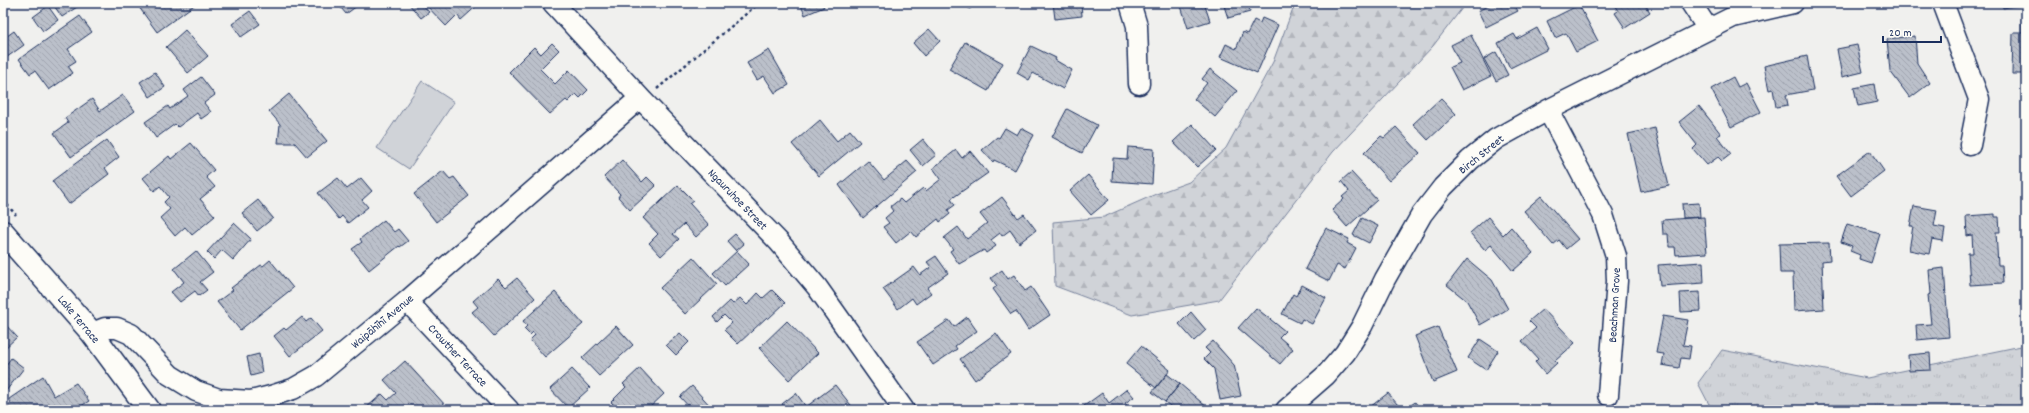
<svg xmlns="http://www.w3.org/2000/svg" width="2029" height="413" font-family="Dekko,sans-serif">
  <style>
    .grass { fill: url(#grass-tufts); stroke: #76819b }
    .forest { fill: url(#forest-firs); stroke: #76819b }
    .park { fill: #d0d3d8; stroke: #76819b }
    .building { fill: url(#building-back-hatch); stroke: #1b2f5e }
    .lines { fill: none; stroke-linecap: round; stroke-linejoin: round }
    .street-casing { stroke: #1b2f5e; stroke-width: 23 }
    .secondary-casing { stroke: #1b2f5e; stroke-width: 25 }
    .path { stroke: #1b2f5e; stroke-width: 2.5; stroke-dasharray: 3 3; stroke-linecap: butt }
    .street { stroke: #fdfcf7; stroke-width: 20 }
    .secondary { stroke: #fdfcf7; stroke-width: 22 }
    .labels { text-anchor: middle; stroke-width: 3; stroke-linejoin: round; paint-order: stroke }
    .street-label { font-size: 12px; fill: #1b2f5e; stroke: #fdfcf7 }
  </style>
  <defs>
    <pattern id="grass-tufts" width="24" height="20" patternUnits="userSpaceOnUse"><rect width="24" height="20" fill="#d0d3d8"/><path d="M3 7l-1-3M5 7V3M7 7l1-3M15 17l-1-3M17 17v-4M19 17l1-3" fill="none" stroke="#b2b5bc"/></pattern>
    <pattern id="forest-firs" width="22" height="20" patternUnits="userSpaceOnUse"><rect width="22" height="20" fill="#d0d3d8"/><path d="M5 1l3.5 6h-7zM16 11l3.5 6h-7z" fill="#b2b5bc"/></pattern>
    <pattern id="building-back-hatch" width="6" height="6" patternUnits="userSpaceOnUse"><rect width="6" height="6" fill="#bbc0ca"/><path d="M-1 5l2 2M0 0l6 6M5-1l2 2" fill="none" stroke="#a0a5b0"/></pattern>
  </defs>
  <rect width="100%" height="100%" fill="#f0f0ee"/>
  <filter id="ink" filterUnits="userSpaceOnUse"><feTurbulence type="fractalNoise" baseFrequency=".025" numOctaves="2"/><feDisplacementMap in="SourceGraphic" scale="8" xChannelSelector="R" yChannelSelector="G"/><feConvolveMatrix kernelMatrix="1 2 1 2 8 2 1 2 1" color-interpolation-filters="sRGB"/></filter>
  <g filter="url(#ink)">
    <!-- grass -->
    <path class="grass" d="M2026 345V410H1712L1698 383 1722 350 1867 378Z"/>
    <!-- forest -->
    <path class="forest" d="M1295 3H1466L1433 46 1333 152 1219 300 1132 315 1055 286 1053 222 1104 217 1156 194 1189 182 1226 148 1273 62Z"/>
    <!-- park -->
    <path class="park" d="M422 81 454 102 409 169 377 148Z"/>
    <!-- building -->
    <path class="building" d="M52 3H79L80 5 62 17Z
      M136 3H197L157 32Z
      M337 3H361L346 14Z
      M408 3H421L429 12 421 18Z
      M424 3H480L461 20 457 15 446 26Z
      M800 3H822L824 7 805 15Z
      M955 3H975L970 9 963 4 960 7Z
      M1053 3H1081L1082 16 1055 19Z
      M1180 3H1204L1210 21 1188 28Z
      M1223 3H1248L1250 12 1228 18Z
      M1493 3H1513L1518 11 1486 27 1478 11Z
      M1613 3H1644L1650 12 1625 28 1615 13 1618 11Z
      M2002 3H2026V4L2003 8Z
      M1579 5 1598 41 1576 52 1566 33 1555 38 1547 21Z
      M48 6 58 20 43 31 33 17Z
      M250 11 260 24 241 37 232 24Z
      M80 16 92 32 68 49 76 61 68 66 73 73 49 90 35 71 30 74 19 59Z
      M1262 18 1278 25 1257 73 1220 57 1226 44 1236 49 1243 32 1247 34 1254 20 1260 23Z
      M2022 19H2026V74H2012L2013 33H2022Z
      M1537 28 1548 49 1510 68 1498 43 1514 34 1517 39Z
      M929 29 940 41 924 56 913 43Z
      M185 30 208 56 188 73 166 47Z
      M14 31 24 45 3 60V39Z
      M1471 35 1491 76 1462 90 1450 67 1460 63 1451 45Z
      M1915 36 1917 63 1930 83 1910 98 1890 71 1887 39Z
      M965 42 1003 63 988 91 949 69Z
      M552 43 559 50 540 69 555 84 569 70 588 90 580 98 576 94 568 102 566 100 550 114 509 72 534 47 541 54Z
      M1857 45 1863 72 1842 77 1837 49Z
      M1031 46 1056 58 1055 60 1072 70 1063 89 1033 73 1029 80 1017 73Z
      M769 50 789 85 775 93 764 76 757 80 747 63Z
      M1496 52 1508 75 1496 81 1484 59Z
      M1807 56 1813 90 1786 95 1788 105 1776 107 1773 89 1769 90 1764 66Z
      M1210 69 1237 91 1215 117 1194 99 1207 83 1202 79Z
      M155 72 165 87 150 97 140 82Z
      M201 77 215 95 204 103 211 112 201 119 197 113 178 127 175 124 156 138 145 122 168 106 170 109 188 96 184 90Z
      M1733 77 1738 87 1746 83 1761 112 1731 127 1711 89Z
      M1874 84 1877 102 1858 106 1854 88Z
      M289 94 327 141 307 157 295 143H278L280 124 269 111Z
      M123 95 135 111 71 157 54 133 68 123 65 118 92 99 100 111Z
      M1441 98 1456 114 1428 140 1413 124Z
      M1699 106 1721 134 1717 136 1731 154 1722 161 1718 157 1707 165 1693 149 1697 145 1679 122Z
      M1067 109 1097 125 1082 153 1052 137Z
      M820 120 837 141 850 130 860 142 819 176 792 144Z
      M1192 124 1216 150 1197 167 1173 142Z
      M1396 127 1420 153 1389 181 1364 153 1381 136 1384 138Z
      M1005 128 1017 135 1021 128 1034 135 1015 170 994 160 993 162 982 150 997 137 999 138Z
      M1655 128 1669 186 1641 192 1628 134Z
      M923 139 936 155 923 166 910 150Z
      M107 140 119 157 105 168 109 174 69 204 52 181Z
      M191 143 214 170 206 177 215 187 200 199 215 216 192 235 185 227 175 236 160 218 170 209 164 202 169 197 160 186 154 191 143 178 169 156 171 159Z
      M1128 147 1154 149 1152 184 1112 181 1113 158 1127 159Z
      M956 150 962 158 970 151 988 173 951 199 955 205 948 210 950 214 940 222 938 219 916 237 911 231 896 243 883 227 889 223 885 218 893 211 890 207 900 199 904 203 923 188 926 191 941 179 933 168Z
      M1870 151 1884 171 1851 196 1836 176Z
      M622 160 642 182 647 177 656 186 630 210 618 197 620 194 604 177Z
      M868 161 884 180 907 161 917 172 863 218 839 185Z
      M443 171 450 179 454 177 469 196 436 222 414 194Z
      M1351 172 1377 200 1347 227 1332 210 1344 199 1342 197 1349 191 1341 181Z
      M1088 175 1109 200 1091 215 1070 191Z
      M338 178 347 189 361 178 372 191 362 200 368 207 348 223 342 216 339 219 318 193Z
      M678 185 694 201 690 204 709 225 696 237 684 224 673 234 679 239 661 256 649 243 658 234 643 218Z
      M1541 196 1578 239 1566 249 1559 240 1553 245 1524 211Z
      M1002 197 1018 218 1024 214 1036 230 1019 243 1010 230 1002 236 1000 233 991 240 996 246 986 253 984 250 959 264 950 251 953 249 944 238 958 227 967 239 987 223 980 214Z
      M258 200 273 218 257 231 242 213Z
      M1699 203 1700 217 1683 218 1682 204Z
      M1914 206 1937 210 1934 226 1945 228 1943 241 1932 239 1929 254 1909 250 1913 226H1910Z
      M1995 214V217H1999L2000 232H1996L1998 265H2002L2003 283 1970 285 1968 253H1973L1972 235 1967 236 1966 216Z
      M1488 217 1503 235 1511 227 1533 253 1513 271 1491 245 1485 250 1470 233Z
      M1704 217 1707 253 1676 255 1675 247H1669L1668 234H1663L1662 220Z
      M1362 218 1378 226 1369 243 1353 235Z
      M384 220 394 232 398 229 408 241 400 247 399 246 369 270 352 249 362 242 360 239Z
      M234 223 251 239 233 260 222 250 214 259 207 252Z
      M1847 224 1880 234 1871 263 1859 259 1860 255 1850 251 1852 246 1841 242Z
      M1326 228 1349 239 1347 243 1356 248 1345 269 1337 265 1329 281 1305 269Z
      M735 234 744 244 736 251 727 241Z
      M1829 243 1830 260 1822 261 1824 309 1794 311 1793 273H1780L1779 244Z
      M196 251 213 272 200 282 207 290 199 296 195 291 180 302 171 292 184 282 174 269Z
      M737 251 749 264 725 286 713 273Z
      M936 256 948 273 927 288 931 293 916 304 912 298 898 309 883 289 914 267 920 275 931 267 927 262Z
      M693 257 717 284 685 314 660 288Z
      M1467 259 1492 280 1508 309 1480 325 1467 301 1447 285Z
      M270 260 293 288 240 330 217 302 233 290 231 288 261 265 263 266Z
      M1703 262 1704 283 1660 286 1658 265Z
      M1944 268 1949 337 1917 340 1916 325 1931 324 1928 295 1931 294 1929 270Z
      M1002 270 1008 279 1014 275 1025 291 1031 287 1050 315 1028 330 1016 311 1011 314 993 289 997 286 991 278Z
      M517 278 535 298 494 336 472 312 478 307 473 301 498 279 506 287Z
      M1302 285 1326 298 1312 324 1302 319 1300 323 1282 314 1293 294 1296 296Z
      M772 290 785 303 768 319 767 317 738 344 724 330 732 323 724 315 717 322 713 317 730 301 733 304 740 298 747 305 758 293 763 298Z
      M555 292 583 324 545 357 530 340 535 335 533 332 530 335 524 329 527 326 523 321Z
      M1700 292 1701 311 1681 312 1680 293Z
      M1256 308 1285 331 1279 337 1293 349 1280 364 1238 328Z
      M1543 309 1575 343 1555 361 1557 363 1545 374 1535 362 1538 359 1522 341 1536 328 1529 321Z
      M1191 312 1206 330 1194 341 1179 324Z
      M1663 316 1688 320 1683 345 1691 346 1689 359 1681 358 1679 368 1662 365 1664 354 1656 353Z
      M302 317 306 322 311 318 322 331 290 356 274 336 284 328 286 330Z
      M967 317 977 331 955 346 957 349 933 365 917 342 949 320 954 327Z
      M787 321 818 353 789 380 759 348Z
      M3 322 17 337 3 350Z
      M616 326 633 345 599 376 582 358Z
      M1438 327 1457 372 1433 382 1415 336Z
      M680 333 689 342 676 355 666 345Z
      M996 333 1011 354 975 380 960 359Z
      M1480 339 1498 351 1486 370 1468 358Z
      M1213 341 1234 365 1241 396 1220 400 1214 369 1204 359 1210 353 1205 348Z
      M1141 346 1170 370 1156 388 1126 364Z
      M1930 353 1931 370 1909 371 1908 355Z
      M259 354 262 373 251 376 247 357Z
      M11 358 24 368 6 391 3 389V369Z
      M405 361 446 406 442 410H368L366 408 382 394 388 400 396 393 384 380Z
      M640 368 664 394 647 410H609L614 405 611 402 626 387 623 384Z
      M572 369 590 388 568 408 550 389Z
      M1167 374 1180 384 1165 402 1152 392Z
      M43 376 54 396 76 383 89 401 75 410H3V408L11 403 9 399Z
      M1180 384 1208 408 1207 410H1175L1165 402Z
      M835 385 854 409 852 410H786L782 404 796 393 806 407Z
      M692 386 714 410H692L680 397Z
      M1127 389 1134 397 1125 403 1130 410H1087L1084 406 1102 393 1109 403Z
      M1388 393 1402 410H1372L1370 407Z
      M1415 402 1421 410H1405Z"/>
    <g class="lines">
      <!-- street casing -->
      <g class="street-casing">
        <path id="street" d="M553 3 643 101 779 242 817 287 904 410
          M1130 3 1137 26 1139 84
          M1691 3 1708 29
          M1943 3 1979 99 1970 145
          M1548 110 1603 215 1616 256 1617 281 1608 395
          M407 301 509 410
          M92 333 105 328H117L131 334 170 375 196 391 219 399 251 401 271 396 293 389 316 376 407 301 640 98
          M1286 410 1326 375 1345 353 1362 326 1385 279 1422 214 1443 187 1470 160 1496 139 1548 110 1733 17 1793 3"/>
      </g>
      <!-- secondary casing -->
      <g class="secondary-casing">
        <path id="secondary" d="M3 232 92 333 149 410"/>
      </g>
      <!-- path -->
      <path class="path" d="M657 89 759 3
        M3 200 16 215"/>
      <!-- street -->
      <use href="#street" class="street"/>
      <!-- secondary -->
      <use href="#secondary" class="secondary"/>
    </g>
  </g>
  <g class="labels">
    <!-- street labels -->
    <g class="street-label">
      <text transform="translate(1481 154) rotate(-39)" y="4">Birch Street</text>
      <text transform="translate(738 199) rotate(46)" y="4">Ngauruhoe Street</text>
      <text transform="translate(1614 305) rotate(-87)" y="4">Beachman Grove</text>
      <text transform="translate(79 319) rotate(50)" y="4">Lake Terrace</text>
      <text transform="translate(382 321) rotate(-40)" y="4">Waipāhīhī Avenue</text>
      <text transform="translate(458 355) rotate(47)" y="4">Crowther Terrace</text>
    </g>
  </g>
  <!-- margin -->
  <rect width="2029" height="413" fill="none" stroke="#fdfcf7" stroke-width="16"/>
  <rect x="8" y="8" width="2013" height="397" fill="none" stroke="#1b2f5e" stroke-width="1.5" filter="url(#ink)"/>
  <!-- scale -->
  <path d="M1883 36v6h58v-6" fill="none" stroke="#1b2f5e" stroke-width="2"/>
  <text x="1889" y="36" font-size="12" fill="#1b2f5e" stroke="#fdfcf7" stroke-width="3" paint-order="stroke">20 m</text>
</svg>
